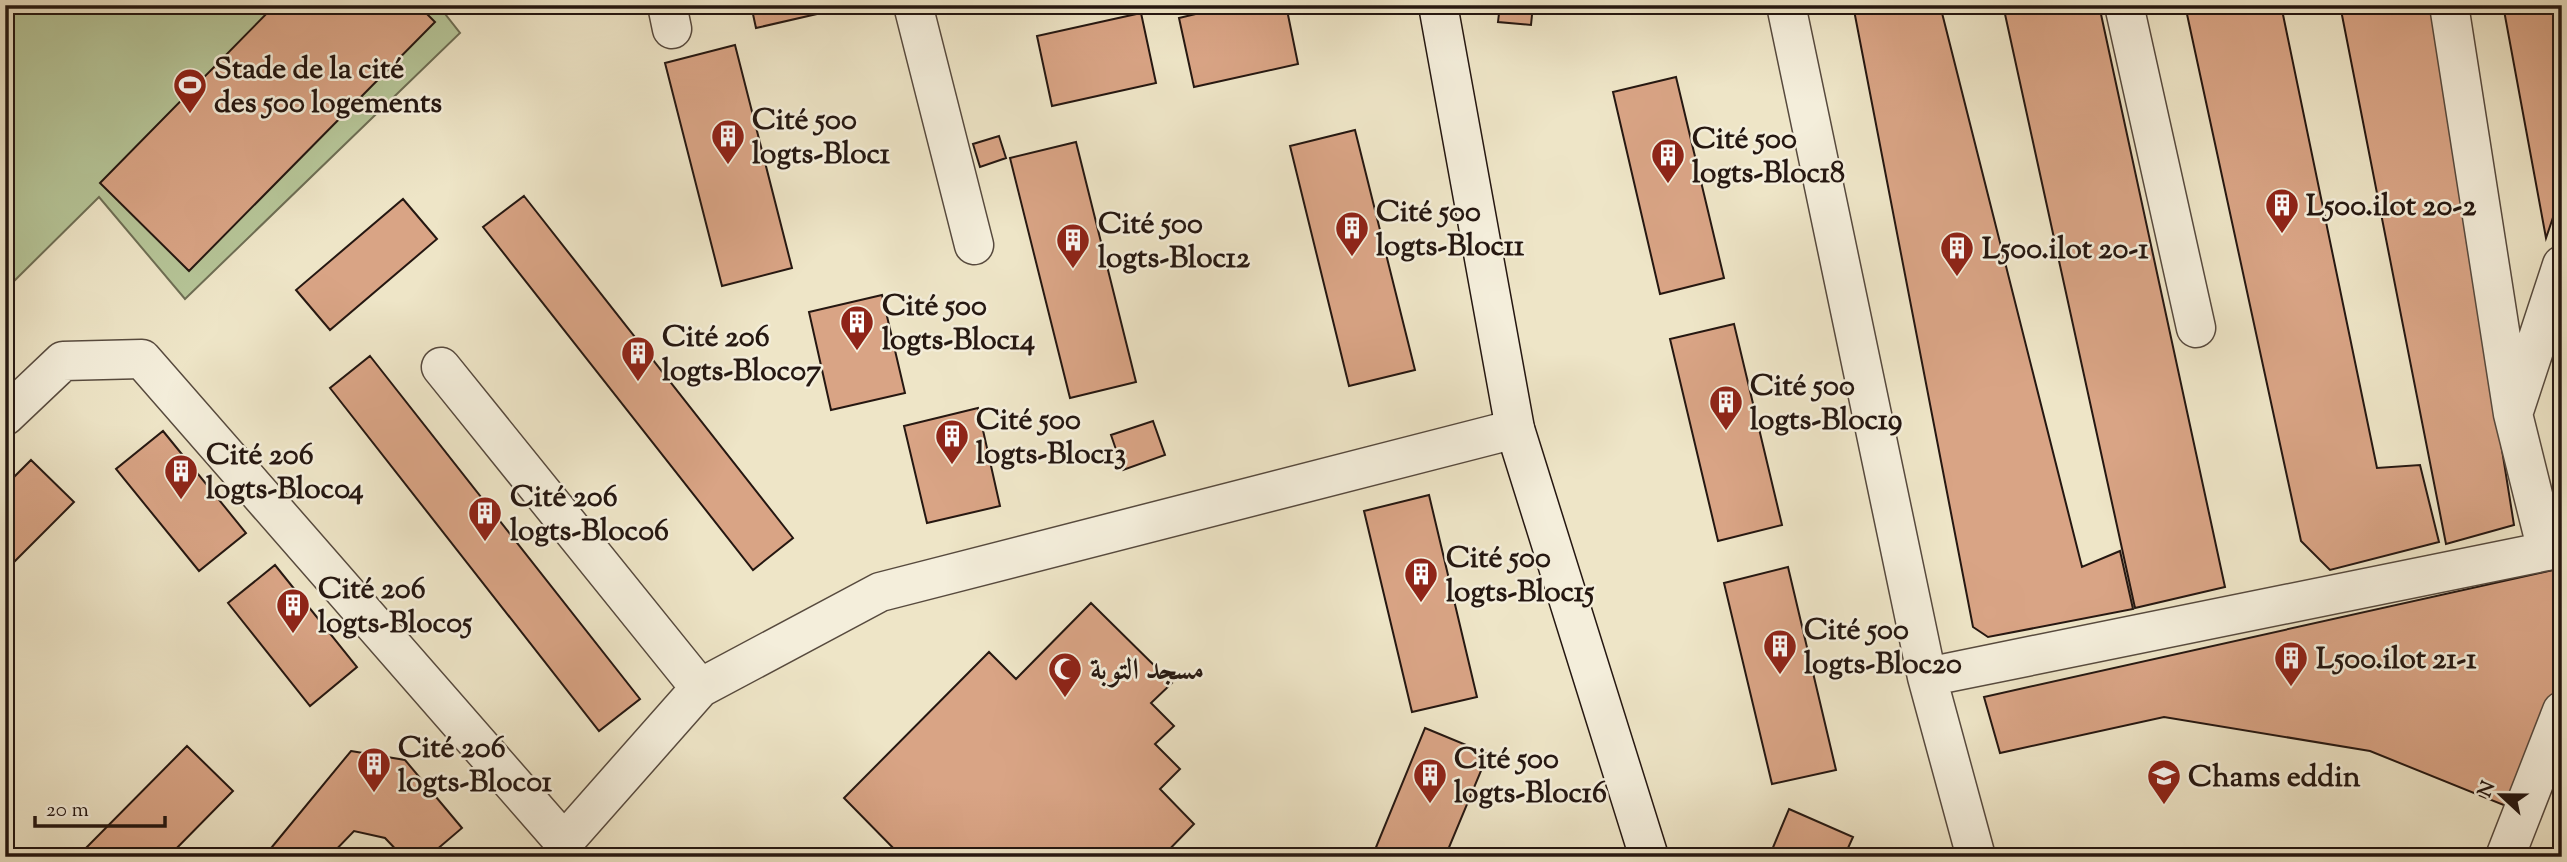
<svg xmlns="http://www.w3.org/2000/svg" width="2567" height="862" font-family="'Sorts Mill Goudy',Amiri,serif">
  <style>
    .green { fill: #b6c598; stroke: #6e6e54; stroke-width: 2 }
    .building { fill: #d9a485; stroke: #251711; stroke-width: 2 }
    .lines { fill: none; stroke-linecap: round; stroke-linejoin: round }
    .street-casing { stroke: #574a3e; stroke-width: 41 }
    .secondary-casing { stroke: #251711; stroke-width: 41 }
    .street { stroke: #f4eedb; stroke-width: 38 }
    .secondary { stroke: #f4eedb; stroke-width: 38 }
    .labels { text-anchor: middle; stroke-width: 5; stroke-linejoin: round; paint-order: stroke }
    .poi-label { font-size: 30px; font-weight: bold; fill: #251711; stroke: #f4eedb; text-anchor: start }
  </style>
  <rect width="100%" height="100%" fill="#eee5c7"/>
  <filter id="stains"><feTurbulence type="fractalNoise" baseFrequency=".00286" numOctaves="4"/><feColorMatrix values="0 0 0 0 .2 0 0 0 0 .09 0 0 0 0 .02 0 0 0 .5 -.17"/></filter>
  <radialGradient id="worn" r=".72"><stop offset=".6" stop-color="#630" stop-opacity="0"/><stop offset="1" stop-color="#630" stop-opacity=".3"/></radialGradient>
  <!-- green -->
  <path class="green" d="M5 5H438L460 33 185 299 99 197 5 290Z"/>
  <!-- building -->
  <path class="building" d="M275 5H418L435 22 189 271 100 183Z
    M751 5H828L830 11 756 28Z
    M1233 5H1286L1298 64 1194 87 1179 18Z
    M1500 5H1533L1531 25 1498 22Z
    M1853 5H1940L2082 567 2120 551 2133 609 1988 637 1973 627Z
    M2003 5H2099L2225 587 2135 608Z
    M2185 5H2281L2377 468 2420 465 2439 542 2330 570 2301 541Z
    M2340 5H2431L2514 525 2446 544Z
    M2503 5H2562V191L2546 238Z
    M1141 13 1156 83 1052 106 1037 36Z
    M735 45 792 268 722 286 665 63Z
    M1676 77 1724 278 1660 294 1613 92Z
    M1355 130 1415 370 1349 386 1290 146Z
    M999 136 1006 158 980 167 973 144Z
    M1076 142 1136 382 1070 398 1010 158Z
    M524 196 793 538 753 570 483 227Z
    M403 199 437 239 330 330 296 290Z
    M882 295 905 393 831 410 809 312Z
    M1734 324 1782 525 1718 541 1670 339Z
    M370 356 640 699 599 731 330 388Z
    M978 408 1000 506 927 523 904 426Z
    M1153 421 1165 455 1123 470 1111 435Z
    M163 431 246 533 199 571 116 469Z
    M31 460 74 502 5 571V486Z
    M1429 495 1477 697 1412 712 1364 511Z
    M275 565 357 667 310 706 228 603Z
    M1788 567 1836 770 1772 784 1724 583Z
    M2562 568V679L2511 808 2370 751 2164 717 2000 753 1984 697Z
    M1091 603 1172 683 1151 703 1174 726 1155 744 1180 769 1160 789 1194 824 1162 857H902L844 798 989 652 1016 679Z
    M1425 728 1488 754 1445 857H1372Z
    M187 746 233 791 168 857H77Z
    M351 751 405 760 462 828 428 857H403L385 838 354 831 329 857H261L272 847Z
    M1789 809 1853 837 1844 857H1769Z
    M5 849 75 857H5Z"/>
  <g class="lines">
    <!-- street casing -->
    <g class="street-casing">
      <path id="street" d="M667 5 672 29
        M913 5 974 245
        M1786 5 1927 677 1976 857
        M2124 5 2196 328
        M2449 5 2513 414 2547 551
        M441 367 700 688
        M2515 408 2562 265
        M5 416 63 361 142 359 564 842 700 688 880 592 1515 429
        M1927 677 2562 548
        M2505 857 2562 711"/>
    </g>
    <!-- secondary casing -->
    <g class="secondary-casing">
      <path id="secondary" d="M1438 5 1515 429 1649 857"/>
    </g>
    <!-- street -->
    <use href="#street" class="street"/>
    <!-- secondary -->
    <use href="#secondary" class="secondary"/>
  </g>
  <!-- icons -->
  <defs>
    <g id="stadium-pin" transform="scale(1.75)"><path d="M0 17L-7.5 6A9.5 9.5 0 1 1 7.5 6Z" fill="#8f2418" stroke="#f4eedb"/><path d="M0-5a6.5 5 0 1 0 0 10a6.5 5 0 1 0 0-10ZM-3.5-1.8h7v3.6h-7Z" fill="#fff"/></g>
    <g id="building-pin" transform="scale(1.75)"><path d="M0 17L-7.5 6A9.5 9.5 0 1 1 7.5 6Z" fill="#8f2418" stroke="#f4eedb"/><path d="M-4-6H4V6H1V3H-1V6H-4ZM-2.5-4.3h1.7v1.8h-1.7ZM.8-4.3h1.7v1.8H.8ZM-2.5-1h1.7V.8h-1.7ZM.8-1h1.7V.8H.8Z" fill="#fff"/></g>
    <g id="mosque-pin" transform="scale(1.75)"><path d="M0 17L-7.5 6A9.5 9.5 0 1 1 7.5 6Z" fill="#8f2418" stroke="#f4eedb"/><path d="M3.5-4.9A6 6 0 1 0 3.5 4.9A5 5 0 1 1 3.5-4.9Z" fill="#fff"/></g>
    <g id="school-pin" transform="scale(1.75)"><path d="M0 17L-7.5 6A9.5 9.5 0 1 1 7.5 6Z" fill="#8f2418" stroke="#f4eedb"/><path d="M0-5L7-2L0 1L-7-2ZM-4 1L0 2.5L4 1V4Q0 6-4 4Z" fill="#fff"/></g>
  </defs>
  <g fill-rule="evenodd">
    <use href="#stadium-pin" x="190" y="85"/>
    <use href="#building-pin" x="728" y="136"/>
    <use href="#building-pin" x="1668" y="155"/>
    <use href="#building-pin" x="2282" y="205"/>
    <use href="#building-pin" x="1352" y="228"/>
    <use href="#building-pin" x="1073" y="240"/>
    <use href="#building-pin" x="1957" y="248"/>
    <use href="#building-pin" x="857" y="322"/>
    <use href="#building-pin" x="638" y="353"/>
    <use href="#building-pin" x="1726" y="402"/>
    <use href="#building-pin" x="952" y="436"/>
    <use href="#building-pin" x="181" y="471"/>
    <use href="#building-pin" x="485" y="513"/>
    <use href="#building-pin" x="1421" y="574"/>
    <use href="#building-pin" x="293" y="605"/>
    <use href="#building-pin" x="1780" y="646"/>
    <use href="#building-pin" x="2291" y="658"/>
    <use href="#mosque-pin" x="1065" y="669"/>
    <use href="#building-pin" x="374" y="764"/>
    <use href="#building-pin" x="1430" y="775"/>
    <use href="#school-pin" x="2164" y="776"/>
  </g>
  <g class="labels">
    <!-- poi labels -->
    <g class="poi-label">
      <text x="214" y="78">Stade de la cité<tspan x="214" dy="34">des 500 logements</tspan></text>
      <text x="752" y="129">Cité 500<tspan x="752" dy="34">logts-Bloc1</tspan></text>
      <text x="1692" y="148">Cité 500<tspan x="1692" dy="34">logts-Bloc18</tspan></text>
      <text x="2306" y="215">L500.ilot 20-2</text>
      <text x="1376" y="221">Cité 500<tspan x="1376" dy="34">logts-Bloc11</tspan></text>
      <text x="1098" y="233">Cité 500<tspan x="1098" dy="34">logts-Bloc12</tspan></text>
      <text x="1982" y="258">L500.ilot 20-1</text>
      <text x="882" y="315">Cité 500<tspan x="882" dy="34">logts-Bloc14</tspan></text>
      <text x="662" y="346">Cité 206<tspan x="662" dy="34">logts-Bloc07</tspan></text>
      <text x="1750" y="395">Cité 500<tspan x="1750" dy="34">logts-Bloc19</tspan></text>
      <text x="976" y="429">Cité 500<tspan x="976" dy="34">logts-Bloc13</tspan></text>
      <text x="206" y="464">Cité 206<tspan x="206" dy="34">logts-Bloc04</tspan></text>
      <text x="510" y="506">Cité 206<tspan x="510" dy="34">logts-Bloc06</tspan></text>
      <text x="1446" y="567">Cité 500<tspan x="1446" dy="34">logts-Bloc15</tspan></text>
      <text x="318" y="598">Cité 206<tspan x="318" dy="34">logts-Bloc05</tspan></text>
      <text x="1804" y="639">Cité 500<tspan x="1804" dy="34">logts-Bloc20</tspan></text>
      <text x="2316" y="668">L500.ilot 21-1</text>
      <text x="1090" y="679">مسجد التوبة</text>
      <text x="398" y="757">Cité 206<tspan x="398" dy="34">logts-Bloc01</tspan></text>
      <text x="1454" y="768">Cité 500<tspan x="1454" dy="34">logts-Bloc16</tspan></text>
      <text x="2188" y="786">Chams eddin</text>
    </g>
  </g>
  <!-- margin -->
  <rect width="2567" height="862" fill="none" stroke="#eee5c7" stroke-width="28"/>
  <rect x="7" y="7" width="2553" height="848" fill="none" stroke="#251711" stroke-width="3.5"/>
  <rect x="14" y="14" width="2539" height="834" fill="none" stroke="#251711" stroke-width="2"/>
  <!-- north arrow -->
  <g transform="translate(2501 795) rotate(292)" stroke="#f4eedb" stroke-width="5" paint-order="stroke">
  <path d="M0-5L12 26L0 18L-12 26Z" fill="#251711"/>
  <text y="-10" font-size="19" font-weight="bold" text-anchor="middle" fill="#251711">N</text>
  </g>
  <!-- scale -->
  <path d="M35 816v10h130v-10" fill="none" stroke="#251711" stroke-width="3.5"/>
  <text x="46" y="816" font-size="21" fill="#251711" stroke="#f4eedb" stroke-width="5" paint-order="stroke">20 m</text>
  <rect width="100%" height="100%" filter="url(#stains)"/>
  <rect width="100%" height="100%" fill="url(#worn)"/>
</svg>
